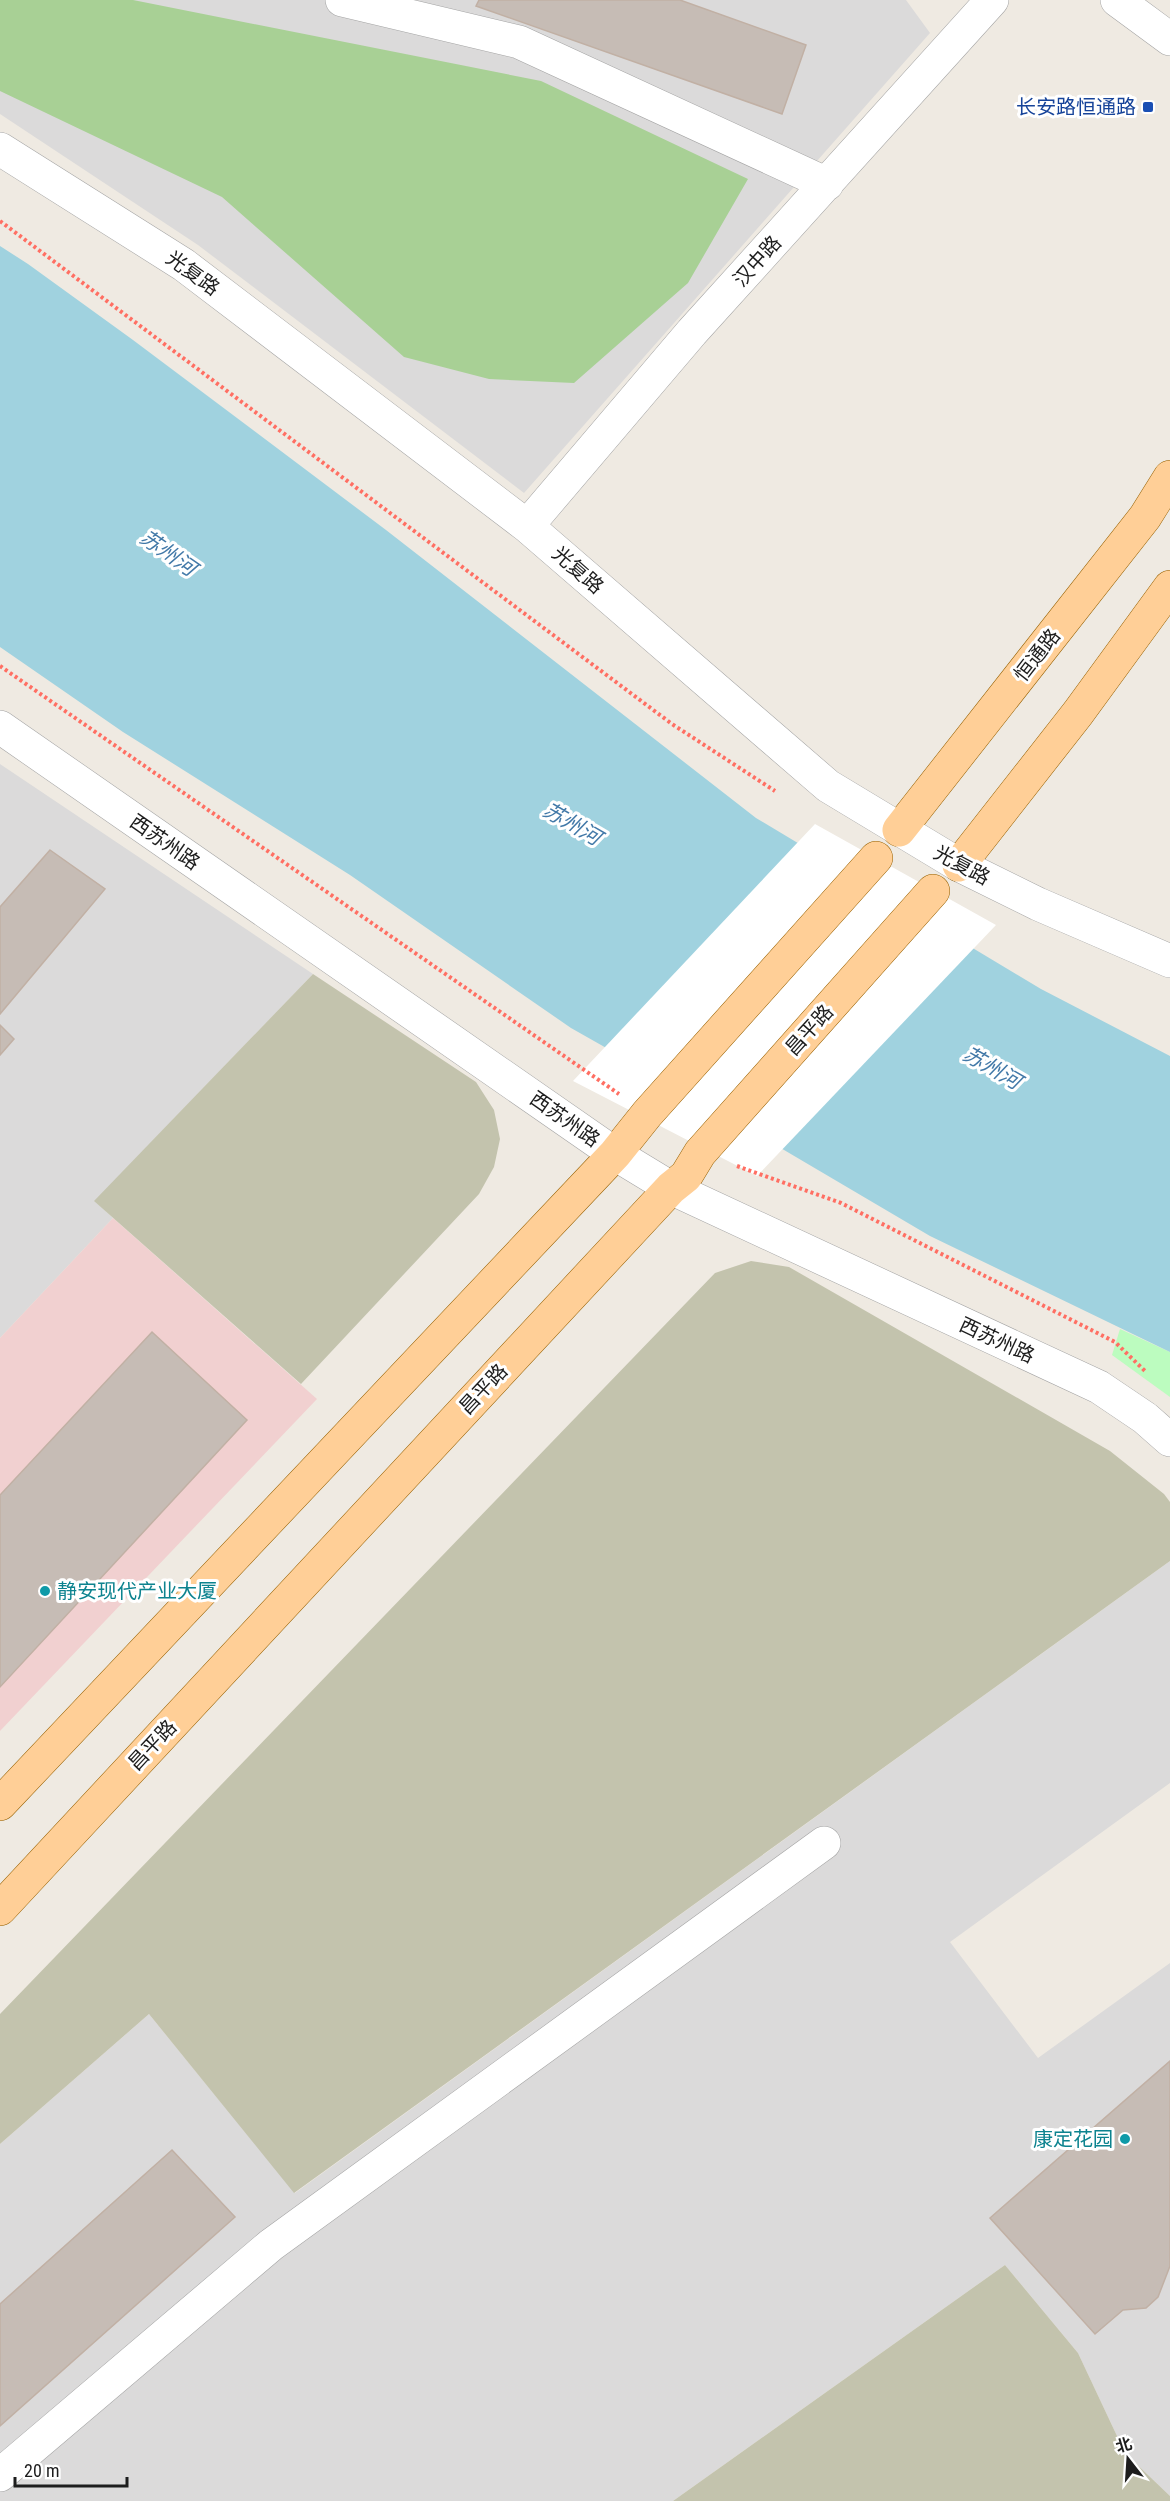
<svg xmlns="http://www.w3.org/2000/svg" width="1170" height="2501" font-family="'Roboto Condensed','Noto Sans SC',sans-serif">
  <style>
    .residential { fill: #dbdada }
    .commercial { fill: #f1d0d0 }
    .construction { fill: #c3c3ad }
    .forest { fill: #a8d095 }
    .park { fill: #bcfcbf }
    .water { fill: #a0d2df }
    .pier { fill: #fff }
    .building { fill: #c6bcb5; stroke: #c1b0a4; stroke-width: 1.5 }
    .lines { fill: none; stroke-linecap: round; stroke-linejoin: round }
    .minor-casing { stroke: #a4a4a4; stroke-width: 34 }
    .major-casing { stroke: #966000; stroke-width: 34 }
    .path { stroke: #ff6f63; stroke-width: 4; stroke-dasharray: 3 3; stroke-linecap: butt }
    .minor { stroke: #fff; stroke-width: 33 }
    .major { stroke: #ffcf97; stroke-width: 33 }
    .transit-dot { fill: #1a4fb4; stroke: #fff; stroke-width: 2 }
    .culture-dot { fill: #0f9aa8; stroke: #fff; stroke-width: 2 }
    .labels { text-anchor: middle; stroke-width: 6; stroke-linejoin: round; paint-order: stroke }
    .transit-label { font-size: 20px; fill: #164399; stroke: #fff; text-anchor: end }
    .street-label { font-size: 20px; fill: #1d1d1d; stroke: #fff }
    .culture-label { font-size: 20px; fill: #0d838f; stroke: #fff; text-anchor: start }
    .water-label { font-size: 21px; font-style: italic; fill: #4279a8; stroke: #fff }
  </style>
  <rect width="100%" height="100%" fill="#efeae2"/>
  <!-- residential -->
  <path class="residential" d="M0 0H906L930 33 524 493 198 245 0 114Z
    M0 764 313 974 95 1201 113 1218 0 1338Z
    M1170 1561V1783L950 1942 1038 2058 1170 1963V2496L1125 2453 1078 2353 1005 2265 673 2501H0V2144L149 2014 295 2193Z"/>
  <!-- commercial -->
  <path class="commercial" d="M113 1218 317 1399 0 1731V1338Z"/>
  <!-- construction -->
  <path class="construction" d="M313 974 476 1082 494 1110 500 1139 494 1167 479 1194 301 1384 94 1201Z
    M751 1261 789 1267 1110 1451 1164 1494 1170 1502V1561L294 2193 149 2014 0 2144V2014L715 1273Z
    M1005 2265 1078 2353 1125 2453 1170 2496V2501H673Z"/>
  <!-- forest -->
  <path class="forest" d="M0 0H133L541 81 748 179 688 283 574 383 489 379 404 357 222 197 0 91Z"/>
  <!-- park -->
  <path class="park" d="M1120 1329 1170 1352V1397L1112 1355Z"/>
  <!-- water -->
  <path class="water" d="M0 246 28 264 133 340 386 530 756 818 1041 989 1170 1056V1352L930 1236 730 1118 571 1028 350 875 123 732 0 647Z"/>
  <!-- pier -->
  <path class="pier" d="M815 824 996 925 757 1176 573 1081Z"/>
  <!-- building -->
  <path class="building" d="M479 0H680L806 45 782 114 476 6Z
    M50 850 105 889 0 1014V907Z
    M0 1025 14 1039 0 1055Z
    M152 1332 247 1420 0 1687V1495Z
    M1170 2061V2266L1158 2297 1146 2308 1123 2310 1095 2334 990 2218Z
    M172 2150 235 2217 0 2426V2304Z"/>
  <g class="lines">
    <!-- minor casing -->
    <g class="minor-casing">
      <path id="minor" d="M342 0 519 42 827 184
        M1117 0 1170 39
        M0 149 184 265 527 526 828 786 959 865 1038 904 1170 961
        M527 526 692 332 992 0
        M0 727 615 1154 671 1188 1099 1387 1145 1418 1170 1440
        M0 2475 271 2245 824 1843"/>
    </g>
    <!-- major casing -->
    <g class="major-casing">
      <path id="major" d="M899 830 1145 517 1170 477
        M959 865 1078 713 1170 587
        M0 1804 615 1154 647 1114 876 858
        M0 1909 671 1188 686 1176 700 1153 933 891"/>
    </g>
    <!-- path -->
    <path class="path" d="M0 221 672 724 775 791
      M0 666 619 1094
      M737 1166 841 1203 1115 1342 1146 1372"/>
    <!-- minor -->
    <use href="#minor" class="minor"/>
    <!-- major -->
    <use href="#major" class="major"/>
  </g>
  <!-- markers -->
  <rect class="transit-dot" x="1142" y="101" width="12" height="12" rx="3"/>
  <g class="culture-dot">
    <circle cx="45" cy="1591" r="6"/>
    <circle cx="1125" cy="2139" r="6"/>
  </g>
  <g class="labels">
    <!-- transit labels -->
    <g class="transit-label">
      <text x="1136" y="114">长安路恒通路</text>
    </g>
    <!-- street labels -->
    <g class="street-label">
      <text transform="translate(757 261) rotate(-48)" y="7">汉中路</text>
      <text transform="translate(193 273) rotate(36)" y="7">光复路</text>
      <text transform="translate(578 570) rotate(41)" y="7">光复路</text>
      <text transform="translate(1037 655) rotate(-52)" y="7">恒通路</text>
      <text transform="translate(165 842) rotate(35)" y="7">西苏州路</text>
      <text transform="translate(962 865) rotate(28)" y="7">光复路</text>
      <text transform="translate(809 1030) rotate(-48)" y="7">昌平路</text>
      <text transform="translate(565 1119) rotate(35)" y="7">西苏州路</text>
      <text transform="translate(997 1340) rotate(25)" y="7">西苏州路</text>
      <text transform="translate(483 1389) rotate(-47)" y="7">昌平路</text>
      <text transform="translate(152 1745) rotate(-47)" y="7">昌平路</text>
    </g>
    <!-- culture labels -->
    <g class="culture-label">
      <text x="57" y="1598">静安现代产业大厦</text>
      <text x="1113" y="2146" text-anchor="end">康定花园</text>
    </g>
    <!-- water labels -->
    <g class="water-label">
      <text transform="translate(168 553) rotate(35)" y="7">苏州河</text>
      <text transform="translate(572 824) rotate(30)" y="7">苏州河</text>
      <text transform="translate(992 1068) rotate(30)" y="7">苏州河</text>
    </g>
  </g>
  <!-- north arrow -->
  <g transform="translate(1128 2459) rotate(343)" stroke="#ffffff" stroke-width="4.5" paint-order="stroke">
  <path d="M0-4.5L10 22L0 15L-10 22Z" fill="#1d1d1d"/>
  <text y="-9" font-size="16" font-weight="bold" text-anchor="middle" fill="#1d1d1d">北</text>
  </g>
  <!-- scale -->
  <path d="M15 2477v9h112v-9" fill="none" stroke="#1d1d1d" stroke-width="3"/>
  <text x="24" y="2477" font-size="18" fill="#1d1d1d" stroke="#ffffff" stroke-width="4.5" paint-order="stroke">20 m</text>
</svg>
